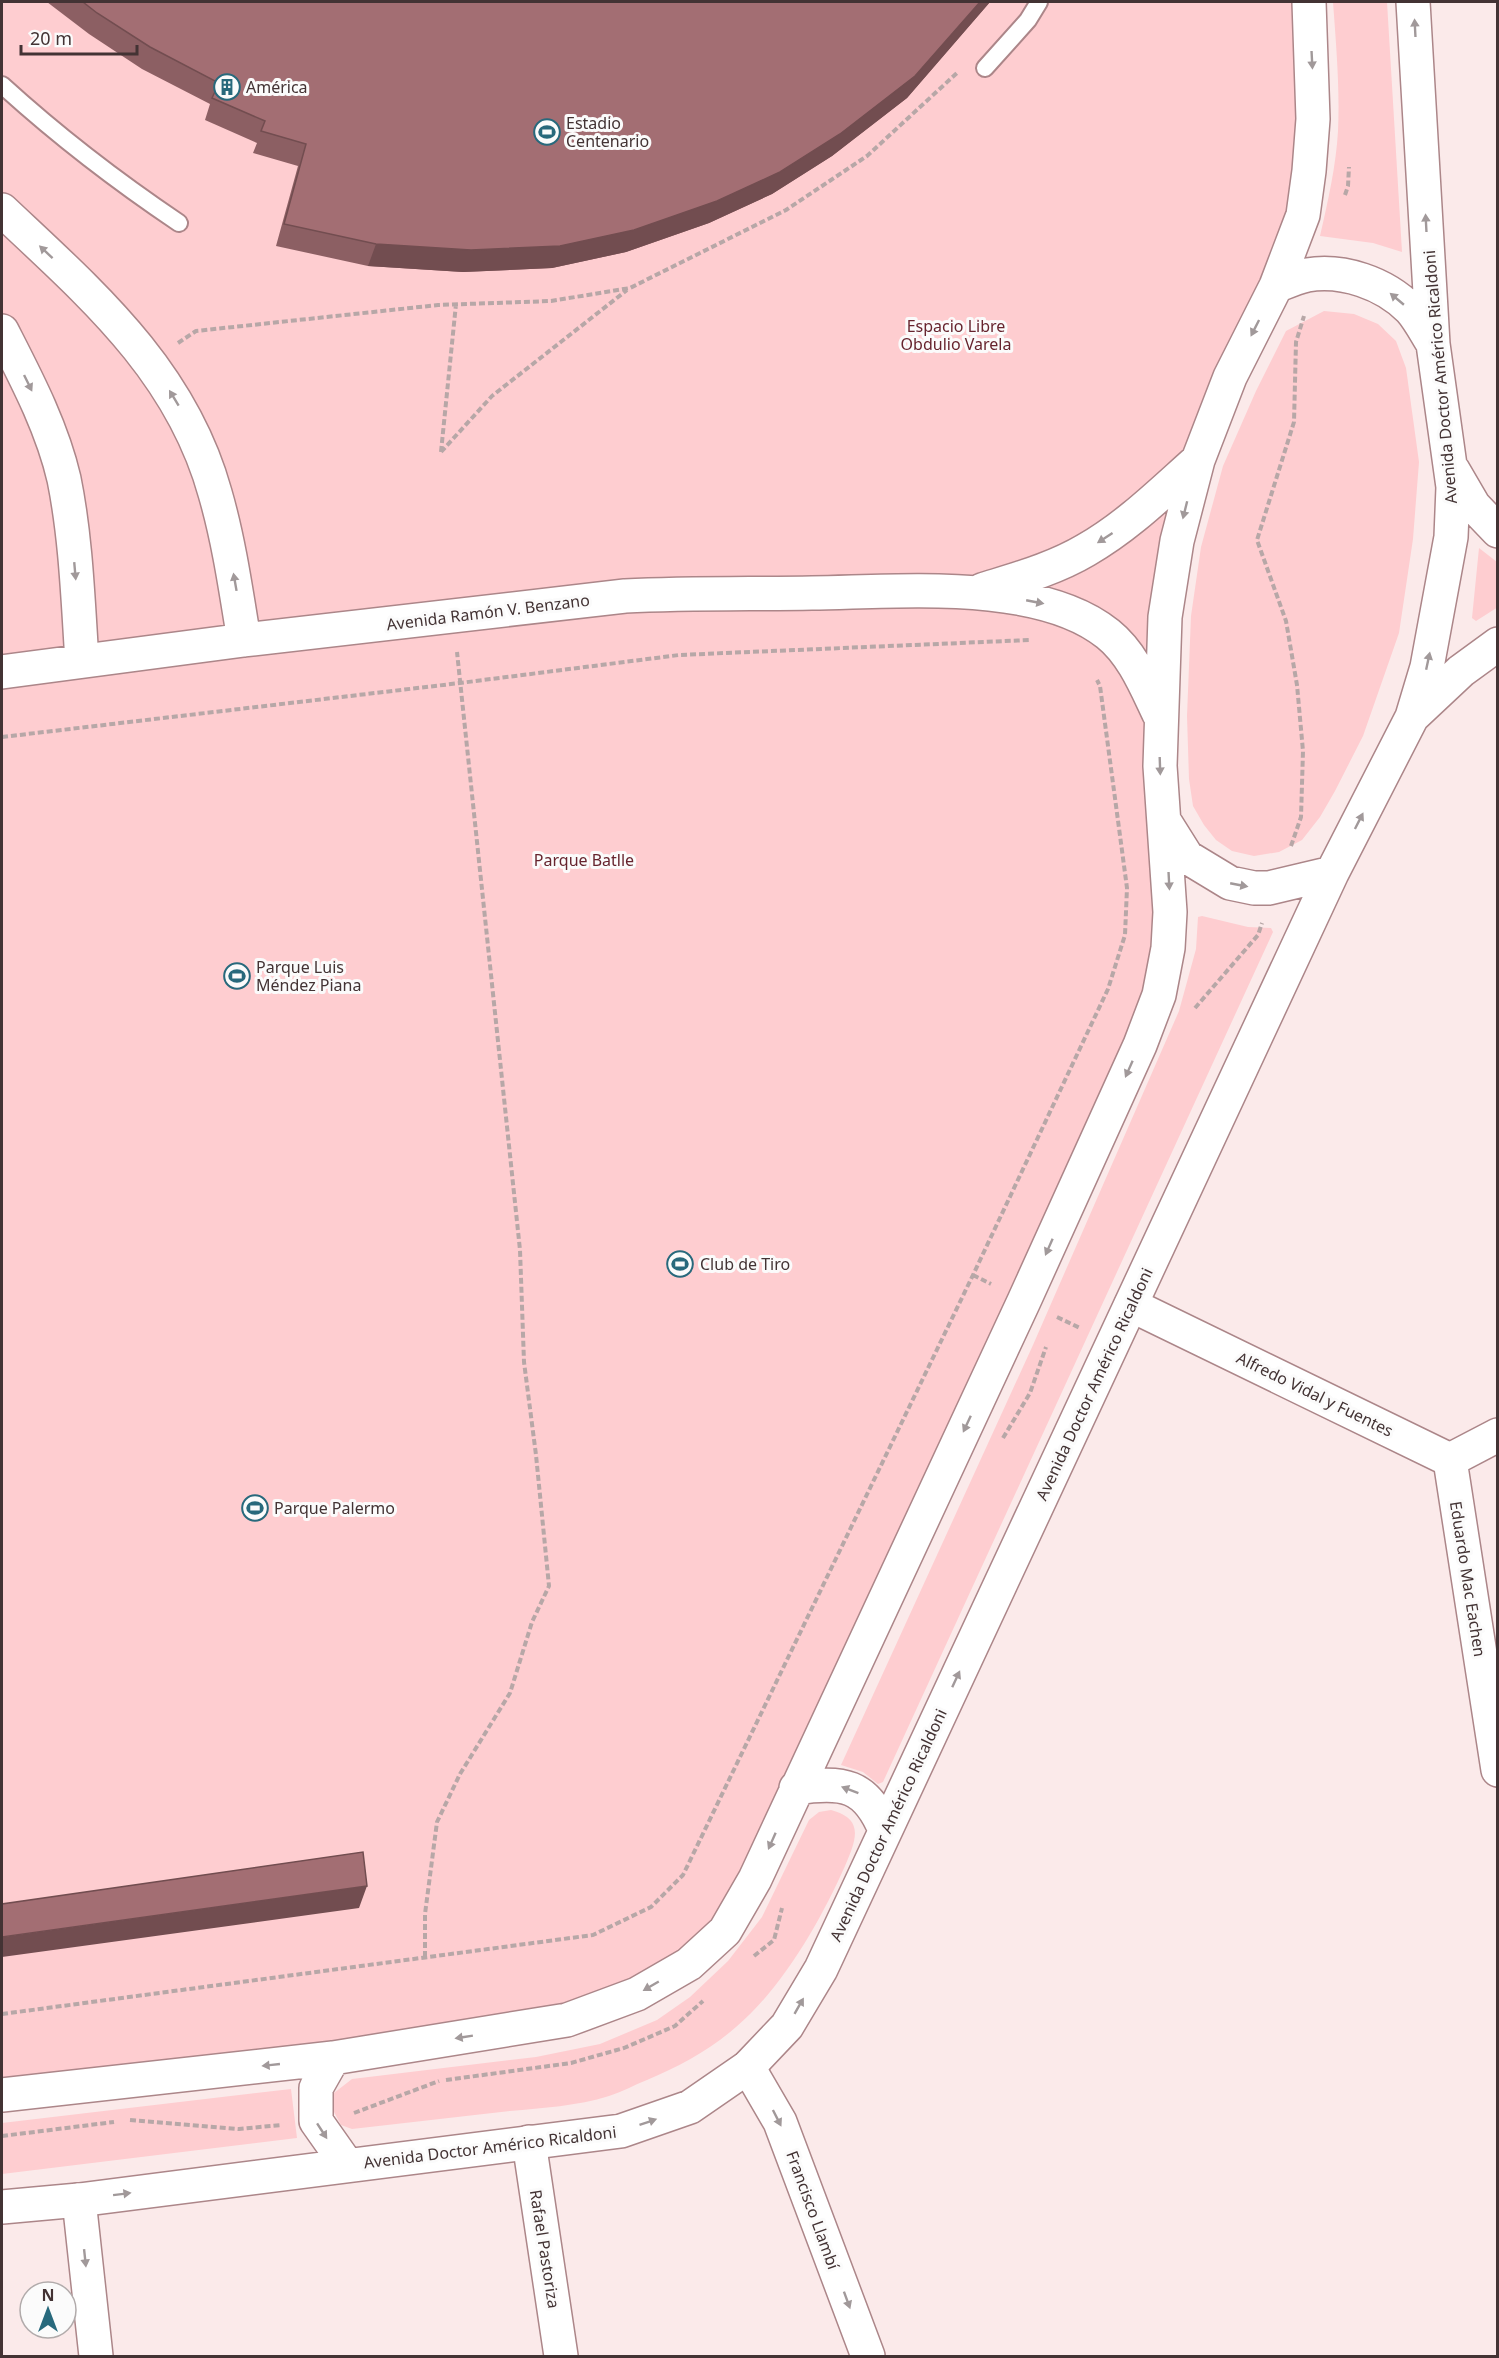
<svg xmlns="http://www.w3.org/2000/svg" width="1499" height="2358" font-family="'Noto Sans',sans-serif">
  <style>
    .green { fill: #fecdd0 }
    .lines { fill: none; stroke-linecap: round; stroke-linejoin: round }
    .service-casing { stroke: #ac8689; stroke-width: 20 }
    .minor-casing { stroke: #ac8689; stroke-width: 36 }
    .tertiary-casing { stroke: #ac8689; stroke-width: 36 }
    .path { stroke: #b7a7a7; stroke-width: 4; stroke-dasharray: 6 3; stroke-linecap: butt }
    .service { stroke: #fff; stroke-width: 16 }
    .minor { stroke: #fff; stroke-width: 33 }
    .tertiary { stroke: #fff; stroke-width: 33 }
    .wall { fill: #8c5f63 }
    .shaded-wall { fill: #724d50 }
    .building { fill: #a36e73; stroke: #724d50; stroke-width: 1.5 }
    .oneway { fill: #a1999a }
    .labels { text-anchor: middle; stroke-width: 6; stroke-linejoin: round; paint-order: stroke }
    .poi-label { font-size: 16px; fill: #433334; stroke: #fbfbfb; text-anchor: start }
    .park-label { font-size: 16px; fill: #67242e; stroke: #fbfbfb }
    .street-label { font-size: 16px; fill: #433334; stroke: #fbfbfb }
  </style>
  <rect width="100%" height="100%" fill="#fbeaea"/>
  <!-- green -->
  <path class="green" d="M2 2H1309V171L1177 541 1168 948 755 1879 637 1994 2 2095Z
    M1333 2H1387L1402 252 1373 243 1320 236C1328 201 1336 166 1338 131 1340 88 1336 44 1333 2Z
    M1324 311 1354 314 1378 324 1396 341 1406 368 1419 462 1413 539 1399 633 1363 736 1335 791 1320 817 1302 840 1279 852 1254 856 1232 851 1216 840 1204 825 1193 806 1189 779 1187 716 1191 616 1201 547 1223 466 1256 391 1286 331Z
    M1479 548 1497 562 1498 607 1476 621 1472 618Z
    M1202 916 1248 927 1271 928 1273 932 883 1782 878 1784 863 1772 841 1765 1033 1345 1179 1011 1196 949 1198 917Z
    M831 1810C865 1819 856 1840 845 1866 820 1922 783 1987 736 2027 710 2050 678 2067 647 2080 634 2085 622 2092 609 2096 577 2106 543 2108 510 2111 457 2117 405 2123 352 2129L341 2125 334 2112V2093L352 2079 536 2057 600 2044 657 2020 690 1997 728 1961 762 1917 809 1820 819 1812Z
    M291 2089 297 2138 2 2174V2123Z"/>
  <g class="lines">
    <!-- service casing -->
    <g class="service-casing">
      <path id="service" d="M985 68 1028 20 1039 2
        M2 85C58 136 115 180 179 223"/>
    </g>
    <!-- minor casing -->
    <g class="minor-casing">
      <path id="minor" d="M1131 1305 1450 1460
        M1450 1460 1498 1770
        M1450 1460 1498 1435
        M748 2067 780 2122 868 2356
        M529 2142 561 2356
        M79 2200 96 2356"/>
    </g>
    <!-- tertiary casing -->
    <g class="tertiary-casing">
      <path id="tertiary" d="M2 210C90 293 181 370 215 493 229 541 236 591 244 640
        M1276 286C1286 282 1297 277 1307 275 1343 269 1384 283 1410 309 1419 319 1426 333 1433 344
        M2 331C26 378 52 427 64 479 76 538 78 601 82 661
        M1453 470 1474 506 1498 531
        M982 590C1017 579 1054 569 1086 550 1128 526 1162 492 1198 460
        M2 672 244 640 625 596C688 593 750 594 812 593 898 592 1039 578 1108 634 1133 654 1146 687 1159 714
        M1413 716 1461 671 1498 644
        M1165 822 1187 857 1230 883 1254 888H1269L1332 873
        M796 1788C843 1781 866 1784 885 1830
        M333 2058 316 2088V2121L347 2165
        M2 2095 333 2058 567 2020 637 1994 689 1964 725 1931 755 1879 1024 1301 1140 1045 1159 995 1168 948 1170 912 1160 766 1165 617 1177 541 1198 460 1230 377 1276 286 1303 215 1309 171 1313 119 1309 2
        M2 2207 79 2200 621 2131 690 2107 748 2067 787 2026 821 1969 1332 873 1412 717 1427 667 1451 537 1453 487 1433 344 1413 2"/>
    </g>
    <!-- path -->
    <path class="path" d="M1345 195 1348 186 1349 167
      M178 343 196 331 438 305 551 301 630 288 786 210 867 156 958 72
      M441 452 492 396 627 290
      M441 452 456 304
      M2 737 460 683 679 655 1030 640
      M1291 846 1301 817 1303 751 1297 685 1286 621 1257 540 1294 422 1296 342 1304 316
      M1195 1008 1258 935 1262 923
      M973 1275 991 1284
      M1057 1317 1080 1328
      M1003 1438 1030 1393 1046 1347
      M754 1956 774 1940 782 1908
      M425 1957V1914L437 1822 460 1774 510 1693 532 1622 549 1586 536 1455 524 1362 520 1250 457 652
      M2 2014 593 1935 651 1907 683 1875 973 1275 1108 989 1125 935 1127 888 1100 686 1097 680
      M446 2080 571 2063 624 2048 675 2026 703 2001
      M354 2113 439 2081
      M130 2120 239 2129 281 2125
      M2 2136 114 2122"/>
    <!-- service -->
    <use href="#service" class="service"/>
    <!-- minor -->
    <use href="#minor" class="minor"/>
    <!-- tertiary -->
    <use href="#tertiary" class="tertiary"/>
  </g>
  <!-- wall -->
  <path class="wall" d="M47 2H990L907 98 832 156 772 194 709 223 626 252 552 268 463 272 368 266 276 246 298 166 253 153 257 143 205 120 210 104 142 69 89 34Z"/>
  <!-- shaded-wall -->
  <path class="shaded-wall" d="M980 2H990L907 98 832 156 772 194 709 223 626 252 552 268 463 272 368 266 376 244Z
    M367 1886 359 1908 2 1957V1937Z"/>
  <!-- building -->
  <path class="building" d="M83 2H980L915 76 840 134 780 172 717 201 634 230 560 246 471 250 376 244 284 224 306 144 261 131 265 121 212 98 219 83 150 47 97 13Z
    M363 1852 367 1886 2 1937V1904Z"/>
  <!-- one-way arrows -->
  <defs><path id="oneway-solid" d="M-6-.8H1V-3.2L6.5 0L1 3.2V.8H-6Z" transform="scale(1.5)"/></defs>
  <g class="oneway">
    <use href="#oneway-solid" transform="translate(1415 28) rotate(-93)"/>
    <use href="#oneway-solid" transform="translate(1312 60) rotate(87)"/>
    <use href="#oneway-solid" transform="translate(1426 223) rotate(-93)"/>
    <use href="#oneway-solid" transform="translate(46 252) rotate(-137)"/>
    <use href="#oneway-solid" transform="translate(1397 299) rotate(-140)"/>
    <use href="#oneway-solid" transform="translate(1255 328) rotate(117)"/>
    <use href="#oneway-solid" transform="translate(28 383) rotate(64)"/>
    <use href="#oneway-solid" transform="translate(174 398) rotate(-121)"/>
    <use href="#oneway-solid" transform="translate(1185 510) rotate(104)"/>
    <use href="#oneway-solid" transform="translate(1105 538) rotate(147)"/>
    <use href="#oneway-solid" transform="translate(75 571) rotate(85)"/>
    <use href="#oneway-solid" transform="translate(235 582) rotate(-100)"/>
    <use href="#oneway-solid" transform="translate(1035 602) rotate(11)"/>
    <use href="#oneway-solid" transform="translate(1428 661) rotate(-78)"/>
    <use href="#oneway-solid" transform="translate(1160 766) rotate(88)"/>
    <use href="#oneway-solid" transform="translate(1359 821) rotate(-63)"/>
    <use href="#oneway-solid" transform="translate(1169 881) rotate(87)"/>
    <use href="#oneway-solid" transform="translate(1239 885) rotate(11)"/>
    <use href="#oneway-solid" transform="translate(1129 1069) rotate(114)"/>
    <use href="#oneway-solid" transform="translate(1049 1247) rotate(114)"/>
    <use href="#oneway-solid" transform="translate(967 1424) rotate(115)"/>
    <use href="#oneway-solid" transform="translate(956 1679) rotate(-65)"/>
    <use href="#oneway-solid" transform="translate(850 1790) rotate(-159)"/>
    <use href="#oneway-solid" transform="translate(772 1841) rotate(114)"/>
    <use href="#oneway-solid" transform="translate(651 1986) rotate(150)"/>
    <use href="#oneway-solid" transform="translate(799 2006) rotate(-60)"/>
    <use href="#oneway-solid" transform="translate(464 2037) rotate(171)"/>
    <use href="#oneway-solid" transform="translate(271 2065) rotate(174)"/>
    <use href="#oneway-solid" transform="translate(777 2118) rotate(63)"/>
    <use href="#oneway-solid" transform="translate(648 2122) rotate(-19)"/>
    <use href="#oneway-solid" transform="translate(322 2131) rotate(57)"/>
    <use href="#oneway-solid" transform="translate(122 2194) rotate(-7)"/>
    <use href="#oneway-solid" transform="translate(85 2258) rotate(84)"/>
    <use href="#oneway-solid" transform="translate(847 2300) rotate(70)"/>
  </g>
  <!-- icons -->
  <defs>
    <g id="building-ring" transform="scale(1.35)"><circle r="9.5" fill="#fbfbfb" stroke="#28697c" stroke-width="1.5"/><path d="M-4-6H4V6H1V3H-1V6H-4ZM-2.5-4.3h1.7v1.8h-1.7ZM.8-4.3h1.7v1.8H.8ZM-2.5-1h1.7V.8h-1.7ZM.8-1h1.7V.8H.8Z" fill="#28697c"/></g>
    <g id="stadium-ring" transform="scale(1.35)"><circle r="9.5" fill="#fbfbfb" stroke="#28697c" stroke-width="1.5"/><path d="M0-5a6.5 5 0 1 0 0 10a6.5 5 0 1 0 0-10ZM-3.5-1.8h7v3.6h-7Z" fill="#28697c"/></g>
  </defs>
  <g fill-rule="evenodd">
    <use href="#building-ring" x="227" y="87"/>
    <use href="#stadium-ring" x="547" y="132"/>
    <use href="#stadium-ring" x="237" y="976"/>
    <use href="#stadium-ring" x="680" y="1264"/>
    <use href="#stadium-ring" x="255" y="1508"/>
  </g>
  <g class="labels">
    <!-- poi labels -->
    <g class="poi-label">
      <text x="246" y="93">América</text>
      <text x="566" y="129">Estadio<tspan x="566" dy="18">Centenario</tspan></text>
      <text x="256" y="973">Parque Luis<tspan x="256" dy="18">Méndez Piana</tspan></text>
      <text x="700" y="1270">Club de Tiro</text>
      <text x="274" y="1514">Parque Palermo</text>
    </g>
    <!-- park labels -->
    <g class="park-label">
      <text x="956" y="332">Espacio Libre<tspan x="956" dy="18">Obdulio Varela</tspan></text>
      <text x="584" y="866">Parque Batlle</text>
    </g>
    <!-- street labels -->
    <g class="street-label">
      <text transform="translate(1440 377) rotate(-95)" y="6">Avenida Doctor Américo Ricaldoni</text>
      <text transform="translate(488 612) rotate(-7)" y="6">Avenida Ramón V. Benzano</text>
      <text transform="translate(1094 1384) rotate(-65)" y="6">Avenida Doctor Américo Ricaldoni</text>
      <text transform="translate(1315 1394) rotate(26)" y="6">Alfredo Vidal y Fuentes</text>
      <text transform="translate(1468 1579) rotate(81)" y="6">Eduardo Mac Eachen</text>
      <text transform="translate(888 1825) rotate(-65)" y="6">Avenida Doctor Américo Ricaldoni</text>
      <text transform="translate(490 2147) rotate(-7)" y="6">Avenida Doctor Américo Ricaldoni</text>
      <text transform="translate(813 2210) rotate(70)" y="6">Francisco Llambí</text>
      <text transform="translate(545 2249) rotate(81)" y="6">Rafael Pastoriza</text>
    </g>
  </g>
  <!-- border -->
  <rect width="1499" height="2358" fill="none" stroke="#433334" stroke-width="6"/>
  <!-- north arrow -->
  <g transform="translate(48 2310)"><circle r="28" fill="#fbfbfb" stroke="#b1abab" stroke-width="1.5"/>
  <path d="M0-4.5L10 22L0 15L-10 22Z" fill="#28697c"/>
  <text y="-9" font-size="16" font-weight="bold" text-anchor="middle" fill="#433334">N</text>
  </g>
  <!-- scale -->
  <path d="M21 45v9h116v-9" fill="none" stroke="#433334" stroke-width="3"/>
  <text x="30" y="45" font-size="18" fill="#433334" stroke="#fbfbfb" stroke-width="4.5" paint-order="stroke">20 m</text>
</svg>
